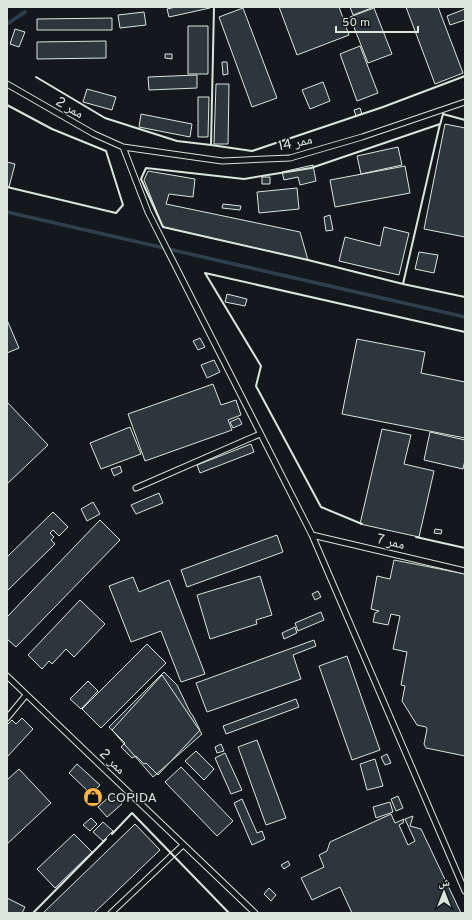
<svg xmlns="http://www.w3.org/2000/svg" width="472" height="920" font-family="Overpass,'Noto Naskh Arabic',sans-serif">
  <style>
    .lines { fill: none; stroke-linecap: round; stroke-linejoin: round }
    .stream { stroke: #2f3f4d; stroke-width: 3.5 }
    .building { fill: #2c363c; stroke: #d8e6dc }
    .service-casing { stroke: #d8e6dc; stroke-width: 7 }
    .service { stroke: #14181c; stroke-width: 5 }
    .wall { stroke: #d8e6dc; stroke-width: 2 }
    .labels { text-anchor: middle; stroke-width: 3; stroke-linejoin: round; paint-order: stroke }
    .street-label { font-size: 14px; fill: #d8e6dc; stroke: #14181c }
    .poi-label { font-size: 14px; fill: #d8e6dc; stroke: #14181c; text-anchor: start }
  </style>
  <rect width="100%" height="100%" fill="#14181c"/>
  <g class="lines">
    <!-- stream -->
    <path class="stream" d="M7 24 25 12
      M7 212 465 317"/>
  </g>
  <!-- building -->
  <path class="building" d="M176 7H210V8L169 17 167 9Z
    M279 7H339L349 35 297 55Z
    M350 7H374L353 15Z
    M406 7H438L463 73 435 84Z
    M243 8 277 98 252 107 219 17Z
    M374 8 392 54 368 63 350 17Z
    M465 9V20L450 25 447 16Z
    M144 12 146 25 120 28 118 15Z
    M112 18V30H37V19Z
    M188 26H208V74H188Z
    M15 29 25 32 19 47 10 44Z
    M106 41V58L37 59V42Z
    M360 46 378 93 357 101 340 54Z
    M165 54H172V59L165 58Z
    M222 62H227L228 74 223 75Z
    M197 75V88L149 90 148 77Z
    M323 82 330 101 310 109 302 90Z
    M216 84H229L228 144H214Z
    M87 89 116 97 112 110 83 102Z
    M198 97H209L208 137H198Z
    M360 108 362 114 356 116 354 110Z
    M141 114 192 124 190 137 139 127Z
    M445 124 465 128V237L424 229Z
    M398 147 402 165 361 174 357 156Z
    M7 162 15 164 9 187 7 186Z
    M313 165 316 181 300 185 298 177 284 180 282 172Z
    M405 166 410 193 335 207 330 180Z
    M148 171 195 179 193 197 169 194 166 204 300 232 308 260 163 227 144 180Z
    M262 177H270V184H262Z
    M297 188 299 209 259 213 257 192Z
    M223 204 241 206 240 210 222 208Z
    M330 215 333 230 326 231 324 217Z
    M384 227 409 233 399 275 339 261 345 237 380 246Z
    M419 252 438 255 434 273 415 269Z
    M227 294 247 299 245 306 225 302Z
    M7 320 19 348 7 353Z
    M200 338 205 347 198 350 193 341Z
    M357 339 425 352 421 373 465 382V438L342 414Z
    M214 360 220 372 207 378 201 365Z
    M213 384 221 405 236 400 241 415 228 420 232 430 145 461 128 414Z
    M7 402 48 445 8 483 7 482Z
    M239 418 242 424 233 428 230 422Z
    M130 427 141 454 101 469 90 443Z
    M382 429 411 435 404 464 434 471 419 537 360 524Z
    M430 432 465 440V460L463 469 424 460Z
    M251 444 254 452 200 473 197 465Z
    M120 466 122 472 114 476 111 469Z
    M159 493 163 503 136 514 131 505Z
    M93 502 100 514 87 521 81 509Z
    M53 512 68 527 59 536 53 530 50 533 54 537 51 540 55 544 7 591V557Z
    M100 520 120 540 16 647 7 639V617Z
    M435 529 442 530 441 534 434 533Z
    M277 535 283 552 187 587 181 570Z
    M394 560 465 574V756L426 748 424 744 427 729 426 727 417 725 402 701 405 686 401 685 407 652 393 649 400 616 391 614 388 625 373 622 375 613 379 611 371 609 377 576 390 579Z
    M260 576 272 615 256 620 257 624 210 639 197 595Z
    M133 577 139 592 169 580 205 674 181 682 161 631 131 642 109 586Z
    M318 591 321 597 315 600 312 594Z
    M80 600 105 624 74 657 66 649 52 664 49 661 42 669 28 655Z
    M321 612 324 620 298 631 295 623Z
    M295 627 297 633 284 639 282 633Z
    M314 640 316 646 293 655 301 679 207 712 196 683Z
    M147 644 166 663 101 728 82 709Z
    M347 656 380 750 352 760 319 666Z
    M164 672 177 685 190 712 193 716 200 730 158 775 146 763 144 764 136 756 132 758 121 747 125 743 109 727Z
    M162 675 202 734 153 777 112 730Z
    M88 681 98 691 81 709 70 699Z
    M296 699 299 707 226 734 223 726Z
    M22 718 33 729 7 757V725L12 720 16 724Z
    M257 740 286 818 266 825 238 747Z
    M221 744 224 751 217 753 215 747Z
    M196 751 214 769 204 780 185 761Z
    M225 753 242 790 231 794 215 758Z
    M387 754 391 763 385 765 381 757Z
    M375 759 383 786 367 790 360 764Z
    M77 764 100 785 91 794 69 773Z
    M181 767 233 821 217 836 165 782Z
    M19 769 51 803 7 844V780Z
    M112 794 122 804 107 817 98 807Z
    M398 796 403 808 396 811 391 799Z
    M242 799 257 833 262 831 265 839 252 845 234 803Z
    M390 802 393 812 376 818 373 807Z
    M391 814 395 823 404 819 403 823 399 825 408 845 415 841 405 819 413 816 410 826 421 829 461 913H352L340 887 312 900 301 878 324 867 319 855 327 851 330 842Z
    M91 818 97 824 90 831 83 825Z
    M103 822 113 831 103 841 93 832Z
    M135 824 160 850 94 913H43Z
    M74 834 92 852 55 888 37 869Z
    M288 861 290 865 284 869 281 865Z
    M269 888 276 895 271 901 264 894Z
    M7 898 25 907 22 913H7Z"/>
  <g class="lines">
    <!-- service casing -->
    <g class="service-casing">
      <path id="service" d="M7 84 94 134 123 147 222 161 290 158 362 137 465 102
        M123 147 148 212 312 535 465 891
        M136 488 260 434
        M312 535 465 571
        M7 676 255 913
        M7 718 26 695
        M111 913 183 845"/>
    </g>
    <!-- service -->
    <use href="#service" class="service"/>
    <!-- wall -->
    <path class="wall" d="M36 77 105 118 177 141 211 145 214 7
      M7 105 52 129 106 151 123 205 116 213 7 187
      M440 124 403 284 308 260 163 227 141 179 146 168 244 179 311 168Z
      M440 125 443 114 465 120
      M211 145 252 151 383 107 465 76
      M403 283V284L465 297
      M362 524 321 507 256 386 261 366 205 273 465 332
      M416 537 465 548
      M112 834 132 813 229 913
      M33 913 106 839"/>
  </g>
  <!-- icons -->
  <defs>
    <g id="shop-disc" transform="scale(1)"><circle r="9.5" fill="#ffb74d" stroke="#14181c"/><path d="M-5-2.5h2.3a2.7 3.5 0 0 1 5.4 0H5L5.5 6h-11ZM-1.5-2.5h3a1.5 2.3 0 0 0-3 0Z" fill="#111"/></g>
  </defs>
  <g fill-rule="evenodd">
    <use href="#shop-disc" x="93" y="797"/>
  </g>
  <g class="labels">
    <!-- street labels -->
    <g class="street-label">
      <text transform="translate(70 107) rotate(30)" y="5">ممر 2</text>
      <text transform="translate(295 142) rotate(-12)" y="5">ممر 14</text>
      <text transform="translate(391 541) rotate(13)" y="5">ممر 7</text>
      <text transform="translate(113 761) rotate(44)" y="5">ممر 2</text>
    </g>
    <!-- poi labels -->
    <g class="poi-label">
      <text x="107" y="802">COPIDA</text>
    </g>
  </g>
  <!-- border -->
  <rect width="472" height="920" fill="none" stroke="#d8e6dc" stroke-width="16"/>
  <!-- north arrow -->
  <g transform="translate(444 892)" stroke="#14181c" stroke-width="3" paint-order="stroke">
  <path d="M0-3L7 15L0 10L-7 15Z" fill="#d8e6dc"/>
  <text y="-6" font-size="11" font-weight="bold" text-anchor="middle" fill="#d8e6dc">ش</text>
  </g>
  <!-- scale -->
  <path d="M336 26v6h82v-6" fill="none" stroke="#d8e6dc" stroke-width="2"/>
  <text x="342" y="26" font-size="12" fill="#d8e6dc" stroke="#14181c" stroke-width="3" paint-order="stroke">50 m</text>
</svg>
